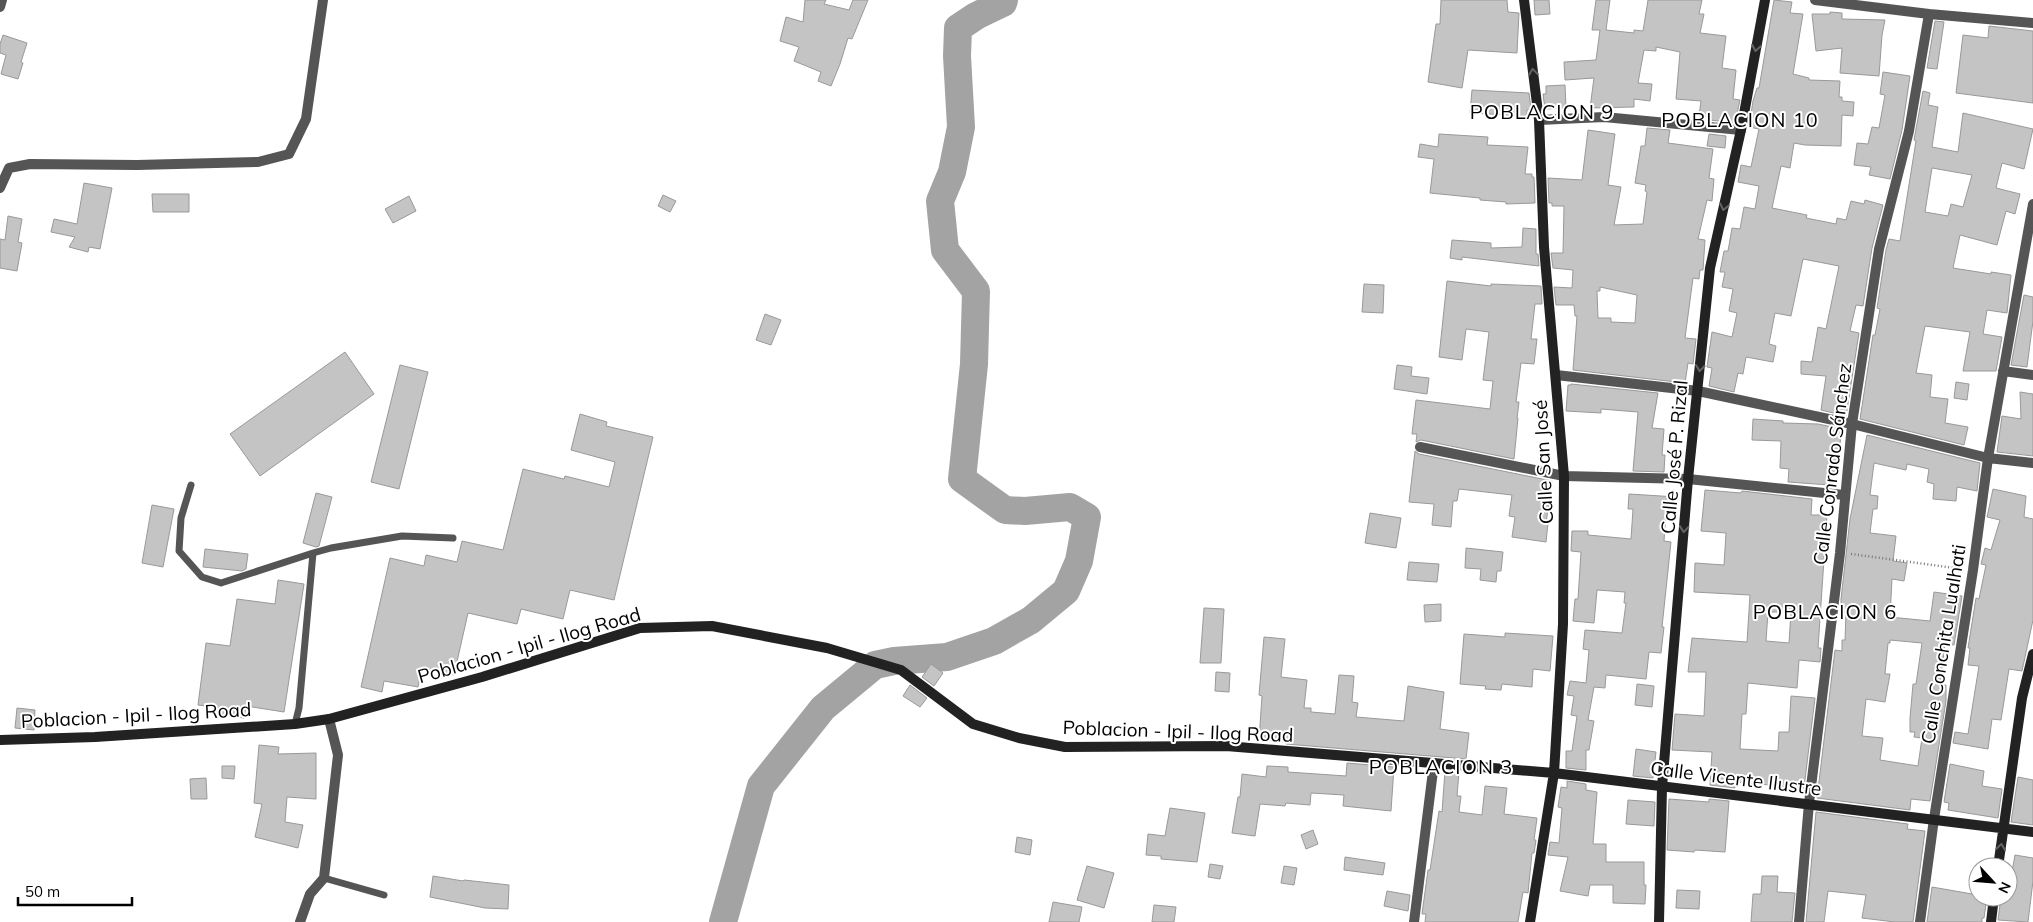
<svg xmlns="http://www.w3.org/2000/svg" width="2033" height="922" font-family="Mulish,sans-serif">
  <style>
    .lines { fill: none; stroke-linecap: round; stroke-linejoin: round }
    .river { stroke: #a3a3a3; stroke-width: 28 }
    .building { fill: #c4c4c4; stroke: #999; fill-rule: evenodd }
    .path { stroke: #777; stroke-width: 2.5; stroke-dasharray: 1 2.5; stroke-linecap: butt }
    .lane { stroke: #555; stroke-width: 7 }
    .street { stroke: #555; stroke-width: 10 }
    .secondary { stroke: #222; stroke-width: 10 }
    .oneway { stroke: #646464 }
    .labels { text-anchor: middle; stroke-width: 4; stroke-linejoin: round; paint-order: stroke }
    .street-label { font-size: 19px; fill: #000; stroke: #fff }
    .neighbourhood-label { font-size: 20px; letter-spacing: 1px; fill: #000; stroke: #fff }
  </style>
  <rect width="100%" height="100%" fill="#fff"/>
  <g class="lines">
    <!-- river -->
    <path class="river" d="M723 922 761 786 823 708 875 665 894 661 947 657 994 641 1031 620 1066 591 1079 561 1087 517 1070 507 1025 511 1005 510 962 479 974 364 976 291 945 250 940 201 952 172 961 127 957 56 958 28 976 16 1003 3 1004 0"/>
  </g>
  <!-- building -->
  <path class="building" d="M805 0H826L824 4 849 10 853 0H868L852 39 848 38 840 64 831 86 818 81 821 72 794 61 799 47 780 41 786 17 803 22Z
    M1441 0H1507L1508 12 1519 13 1517 53 1468 50 1462 88 1428 82 1436 24H1440Z
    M1534 0H1549L1550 14 1535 15Z
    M1596 0H1610L1606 30 1634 33V30L1643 31 1648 0H1702L1699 14H1704L1700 33 1726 36 1722 68 1736 70 1733 99 1740 100 1735 123 1710 120 1711 117 1699 116 1701 101 1676 99 1680 52 1656 47V51L1644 50 1638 83 1652 84 1650 101 1634 99V107L1590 108 1594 78 1565 80 1564 62 1596 60 1600 30H1592Z
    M1774 0 1792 2 1790 13 1803 14 1793 74 1809 78V80L1840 81 1839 97H1842V101L1854 102 1853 116 1842 115 1841 146 1805 145 1794 143 1790 168 1781 166 1772 208 1807 215 1806 218 1836 224 1837 218 1846 220 1851 201 1864 204 1865 200 1883 205 1872 248 1863 306 1856 305 1850 331 1859 333 1846 416 1821 410 1826 376 1801 374V361L1812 362 1818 327 1826 329 1839 266 1803 259 1791 316 1775 313 1769 344 1776 346 1773 362 1746 357 1743 374 1738 373 1734 392 1709 386 1712 368 1707 367 1712 332 1732 337 1737 313 1729 311 1733 289 1722 287 1725 272H1720L1724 251H1728L1732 228 1740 229 1744 207 1755 209 1759 186 1738 182 1741 165 1751 167 1759 129 1749 127 1753 101 1757 88H1759Z
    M1830 12 1842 13V19L1885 20 1882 35 1879 76 1840 73 1842 48 1816 51 1812 14H1830Z
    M1935 21 1944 22 1937 69 1927 68Z
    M1989 26 2033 31V103L1956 93 1963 35 1988 38Z
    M3 35 27 43 21 62 23 63 18 79 1 74 6 55 0 53V44Z
    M1883 72 1910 76 1902 130 1890 179 1869 175 1871 167 1854 165 1857 143 1868 144 1872 127 1879 128 1885 95 1880 94Z
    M1565 85 1566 108 1545 109 1543 94H1546V86Z
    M1472 90 1529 93 1531 109 1527 110V116L1470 113Z
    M1923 91 1930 93 1928 105 1938 107 1932 147 1958 152 1963 113 2033 129 2024 169 2002 163 1996 188 2020 194 2015 214 2006 211 1997 245 1960 235 1953 268 1991 274V272L2011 275 2007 313 1987 310 1983 334 2002 337 1996 371H1963L1970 332 1925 326 1916 373 1932 375 1930 397 1948 399 1945 423 1968 427 1964 445 1860 419 1873 335H1875L1880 309 1877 308 1886 250 1889 239 1900 241 1916 141 1914 140ZM1932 168 1972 175 1963 207 1951 204 1948 216 1925 212Z
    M1647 128 1670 130 1668 143 1713 149 1709 178 1714 179 1712 201 1707 200 1698 239 1705 240 1703 270H1700L1699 279 1693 278 1685 338 1696 339 1693 364 1688 363 1685 383 1573 370 1577 316H1575L1574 305H1556L1554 287 1572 288 1573 270 1553 268 1551 253H1563L1564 206H1552V203H1549L1548 178 1582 180 1588 130 1615 134 1608 185 1621 187 1614 225 1643 224 1647 192 1645 191 1646 185 1635 183 1641 146H1645ZM1600 287 1637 295 1635 323 1611 322V318H1598L1597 291H1600Z
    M1439 134 1488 137 1487 145 1528 147 1525 174H1532V177H1534L1535 203 1506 204V202L1480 200V198L1430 193 1434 159 1418 157 1420 144 1438 147Z
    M1709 134 1726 136 1725 148 1707 146Z
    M84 183 112 188 100 249 89 247 88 252 69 247 75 237 51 232 54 219 77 224Z
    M152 194H189V212H153Z
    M663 195 676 201 670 212 658 206Z
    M409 196 416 211 393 223 385 209Z
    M8 216 22 219 18 242 22 243 17 271 0 268V239L5 240Z
    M1523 228 1536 229V254H1538L1539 266 1462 257V260L1450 258 1452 240 1491 243V248L1522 247Z
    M1447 281 1491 286V284L1541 286 1542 304H1535L1531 339H1537L1534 364 1521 363 1516 402H1519L1517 418H1518L1514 459 1421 440 1416 442 1417 434H1412L1416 400 1490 409 1493 381 1483 380 1489 332 1466 329 1462 360 1439 357Z
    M1364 284 1384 285 1383 313 1362 312Z
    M2024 295 2033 297V321L2027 367 2011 365Z
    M765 314 781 320 771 345 756 340Z
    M345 352 374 394 260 476 230 434Z
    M400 365 428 372 399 489 371 482Z
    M1397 365 1412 367 1411 376 1429 378 1427 394 1394 389Z
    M1956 382 1969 384 1967 400 1954 398Z
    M1571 384 1658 393 1652 428 1664 429 1662 455H1665L1664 472 1633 471 1638 412 1601 409V413L1566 411 1568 385H1571Z
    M2020 392 2033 394V456L1997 452 2002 416 2021 419Z
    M580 414 607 422 606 426 653 437 614 600 570 590 563 619 521 609 517 624 468 613 454 675 422 668 418 687 384 681 382 692 361 687 390 558 424 566 426 555 457 562 462 541 503 550 523 469 564 479 565 476 609 487 615 462 571 450Z
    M1753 419 1783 421V423L1818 424 1842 429 1836 472 1830 471 1829 485 1788 482 1789 469 1780 468 1781 441 1752 440Z
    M1867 435 1980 463 1977 491 1957 487 1956 501 1933 499 1934 484 1927 482 1929 469 1907 464 1906 470 1874 463 1870 495 1878 496 1877 509H1873L1870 533 1896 536 1893 561 1907 563 1904 581 1892 579 1890 617 1930 621 1934 592 1962 596 1954 645 1945 644 1940 685H1946V701L1930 801 1911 799 1910 810 1817 798 1835 650 1842 651V640H1845L1846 613 1841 612V599L1850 519ZM1890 640 1922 643 1916 684H1913L1910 718V732H1915L1914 737 1922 738 1918 766 1880 760 1883 738 1862 736 1866 699 1885 702 1890 674H1885L1888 643H1890Z
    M1415 451 1419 454 1552 481 1546 523H1548L1546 542 1512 537 1515 517 1509 516 1512 495 1459 489 1457 501H1453L1451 527 1432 525 1434 504 1409 502Z
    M1993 489 2026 496 2024 517 2033 519V620L2022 671 2009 669 2001 720 1992 719 1988 749 1953 743 1955 732 1968 734 1979 666 1968 665 1970 648H1968L1976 598 1979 599 1986 565 1981 564 1985 548 1991 550 2000 520 1987 517Z
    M1705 490 1741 493 1742 491 1812 499 1811 515H1827L1818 648H1821L1820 662 1799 660 1797 688 1748 683 1746 714H1742L1740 749 1778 751 1779 732H1789L1791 696 1815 698 1804 788 1735 782V788L1710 785 1712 752 1672 750 1675 714 1704 716 1706 672H1688L1692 638 1747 642 1750 595 1694 592 1695 563 1724 565 1726 533 1701 531ZM1768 612H1791L1789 643 1766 641Z
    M316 493 332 497 319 546 316 547 303 543Z
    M1629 494 1677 497 1675 512H1666L1664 541 1671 542 1662 627H1664L1661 653 1649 652 1646 679 1606 675 1605 688 1594 687 1588 720 1594 721 1589 750H1586V770L1566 768V751H1572L1577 716 1571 715 1574 696 1567 695 1570 681 1586 683 1589 650 1583 649 1585 630 1622 633 1626 603H1624L1625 592 1597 590 1594 623 1573 621 1575 599H1578L1581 552 1571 551 1572 531H1588V535L1631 539 1633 509H1628Z
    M152 505 174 509 163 567 142 563Z
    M1370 513 1401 518 1396 548 1365 543Z
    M1466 548 1503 552 1501 571H1497L1496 582 1480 580 1481 569 1465 568Z
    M205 549 248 554 246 569 242 571 203 567Z
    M1409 562 1439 564 1437 582 1407 580Z
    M278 580 304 584 284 712 246 706 244 718 219 714 220 708 198 705 206 643 230 646 237 599 275 604Z
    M1441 604V621L1425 622 1424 605Z
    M1204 608 1224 609 1221 663H1200Z
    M1505 633 1553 636 1550 671 1533 669 1532 687 1502 684 1501 690 1485 689 1486 686 1460 684 1464 634 1505 637Z
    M1264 637 1285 639 1281 677 1307 680 1304 708H1311V712L1335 714 1339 675 1354 676 1352 702 1358 703 1356 717 1404 721 1408 686 1444 692 1440 729 1469 733 1466 759 1286 744V742L1259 740 1262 696 1259 695Z
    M931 664 943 673 934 686 922 677Z
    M1216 672 1230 673 1229 692 1215 691Z
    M1637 684 1654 686 1652 707 1635 705Z
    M910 685 927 698 920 707 903 696Z
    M17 708 35 710 34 730 15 728Z
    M259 745 279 747 278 754 316 753V799L287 797 285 822 303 825 298 848 255 837 262 804 254 803Z
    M1636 749 1656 752 1653 778 1633 776Z
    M1347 763 1394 767 1391 811 1343 806 1344 795 1311 793 1310 805 1286 803 1285 806 1260 804 1255 836 1232 833 1238 797H1240L1242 774 1266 777 1267 766 1288 767V772L1346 776Z
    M1950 764 1984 771 1982 786 2002 789 1998 818 1948 810 1949 803 1944 802Z
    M222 766H235L234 779 222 778Z
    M1445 771 1459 772 1457 796H1461L1459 812 1482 815 1485 786 1507 788 1504 814 1537 818 1534 840H1536L1534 853H1532L1528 893 1523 892 1518 922H1425L1426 914H1422L1428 870H1430L1439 811 1442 812Z
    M2018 777 2033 780V825L2011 822Z
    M206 778 207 799H191L190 779Z
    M1567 781 1586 784V790L1597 792 1593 844H1606V862H1644V885H1646L1645 904 1613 903V885H1590L1588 896 1560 891 1568 857 1548 855 1550 842 1559 843 1562 808 1558 807 1561 787 1567 788Z
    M1669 799 1709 802V799L1729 801 1725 852 1695 850 1694 852 1667 850Z
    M1628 800 1655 802 1654 826 1626 824Z
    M1170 808 1205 813 1197 862 1161 859V856L1146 855 1148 834 1165 836Z
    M1816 812 1908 824 1907 829 1925 831 1913 922H1895L1862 918 1866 895 1828 891 1824 922H1806Z
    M1313 830 1318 844 1306 849 1301 835Z
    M1017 837 1032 840 1030 855 1015 852Z
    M2015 855 2033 858V881L2028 922 1998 920 2001 897H2008V883H2010Z
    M1345 857 1385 863 1383 875 1344 870Z
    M1210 864 1223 866 1220 879 1208 877Z
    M1087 866 1114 873 1104 908 1077 900Z
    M1284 866 1297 868 1294 885 1281 883Z
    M433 876 463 881 464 880 509 885 508 909 485 908 430 897Z
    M1762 876H1778L1777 892 1795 893 1792 922H1751L1753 894H1761Z
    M1932 887 1978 895V897H1987L1984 918H1982V922H1927Z
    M1677 890 1700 891 1699 909 1676 908Z
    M1387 891 1410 895 1408 911 1384 906Z
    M1053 902 1082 907 1079 922H1049Z
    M1154 905 1176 907 1174 922H1152Z"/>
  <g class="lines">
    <!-- path -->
    <path class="path" d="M1851 554 1962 569"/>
    <!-- lane -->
    <path class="lane" d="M191 485 181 518 179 551 202 577 221 583 313 553
      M295 724 299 708 313 553 331 548 402 536 453 538
      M324 878 384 895"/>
    <!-- street -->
    <path class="street" d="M1815 0 1929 14 2033 23
      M0 7 2 0
      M1539 120 1604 117 1741 130
      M0 188 9 168 30 164 137 165 258 162 289 154 306 119 323 0
      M2003 371 2033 375
      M1556 375 1698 391 1852 424 1988 458 2033 463
      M1420 447 1564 476 1688 479 1844 495
      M300 922 310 894 324 878 338 755 329 719
      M1414 922 1434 763
      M1799 922 1809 803 1840 553 1852 424 1879 249 1909 131 1929 14
      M1920 922 1934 819 1973 570 1988 458 2033 204"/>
    <!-- secondary -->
    <path class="secondary" d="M1524 0 1539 120 1544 247 1564 476 1563 624 1554 773 1530 922
      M0 740 95 737 295 724 329 719 482 677 640 628 712 626 827 648 901 670 973 724 1019 738 1065 747 1226 746 1554 773 2033 832
      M1998 867 2022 698 2033 654
      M1659 922 1662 787 1688 479 1710 268 1741 130 1765 0
      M1991 922 1994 897"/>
  </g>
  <!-- one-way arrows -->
  <defs><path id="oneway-chevron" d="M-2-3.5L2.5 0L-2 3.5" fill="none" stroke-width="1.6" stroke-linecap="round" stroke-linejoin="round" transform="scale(1.25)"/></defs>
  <g class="oneway">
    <use href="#oneway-chevron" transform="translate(1756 48) rotate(100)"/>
    <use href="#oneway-chevron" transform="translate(1533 72) rotate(-97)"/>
    <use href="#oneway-chevron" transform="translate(1724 207) rotate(103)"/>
    <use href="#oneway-chevron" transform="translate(1700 368) rotate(96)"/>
    <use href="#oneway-chevron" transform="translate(1684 529) rotate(95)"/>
    <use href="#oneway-chevron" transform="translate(2001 847) rotate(-82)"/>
  </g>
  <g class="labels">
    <!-- street labels -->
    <g class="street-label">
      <text transform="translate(1674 457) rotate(-85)" y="7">Calle José P. Rizal</text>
      <text transform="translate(1543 462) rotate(-93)" y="7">Calle San José</text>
      <text transform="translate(1832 464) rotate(-83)" y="7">Calle Conrado Sánchez</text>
      <text transform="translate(1943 644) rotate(-81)" y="7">Calle Conchita Lualhati</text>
      <text transform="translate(529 645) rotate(-16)" y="7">Poblacion - Ipil - Ilog Road</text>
      <text transform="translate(136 715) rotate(-3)" y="7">Poblacion - Ipil - Ilog Road</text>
      <text transform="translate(1178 731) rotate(2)" y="7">Poblacion - Ipil - Ilog Road</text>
      <text transform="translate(1736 778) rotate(7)" y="7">Calle Vicente Ilustre</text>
    </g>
    <!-- neighbourhood labels -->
    <g class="neighbourhood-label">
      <text x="1542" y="119">POBLACION 9</text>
      <text x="1740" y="127">POBLACION 10</text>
      <text x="1825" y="619">POBLACION 6</text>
      <text x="1441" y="774">POBLACION 3</text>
    </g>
  </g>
  <!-- north arrow -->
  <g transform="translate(1993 882) rotate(116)"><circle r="24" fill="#ffffff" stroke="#999999"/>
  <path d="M0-4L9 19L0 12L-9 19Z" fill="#000000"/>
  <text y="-8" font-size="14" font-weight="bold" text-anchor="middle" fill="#000000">N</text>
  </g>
  <!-- scale -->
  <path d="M18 897v8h114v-8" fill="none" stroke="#000000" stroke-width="2.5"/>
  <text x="25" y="897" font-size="15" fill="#000000" stroke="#ffffff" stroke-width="4" paint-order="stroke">50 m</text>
</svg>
